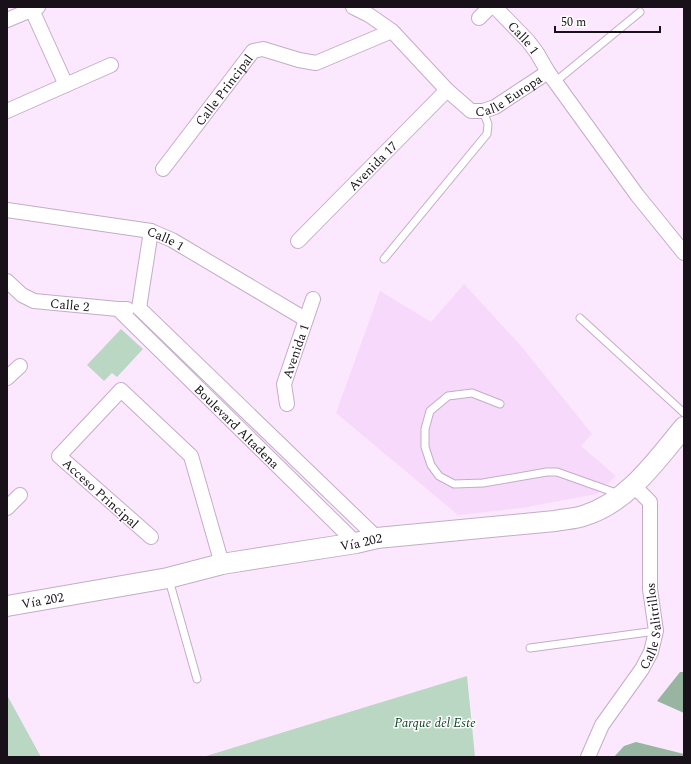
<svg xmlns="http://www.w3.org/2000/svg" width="691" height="764" font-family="Spectral,serif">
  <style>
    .built { fill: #f7d9fb }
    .green { fill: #b9d7c2 }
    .forest { fill: #97b5a1 }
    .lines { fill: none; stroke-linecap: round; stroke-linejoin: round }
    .service-casing { stroke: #c4acc7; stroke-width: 9 }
    .minor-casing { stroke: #c4acc7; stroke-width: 16 }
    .secondary-casing { stroke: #c4acc7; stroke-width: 22 }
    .service { stroke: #fff; stroke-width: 7 }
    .minor { stroke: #fff; stroke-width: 14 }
    .secondary { stroke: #fff; stroke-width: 20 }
    .labels { text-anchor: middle; stroke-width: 3; stroke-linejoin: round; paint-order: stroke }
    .street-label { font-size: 13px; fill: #19111a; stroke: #fff }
    .park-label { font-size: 13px; font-style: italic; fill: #0f4427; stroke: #fff }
  </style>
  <rect width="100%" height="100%" fill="#fce8fe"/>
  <!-- built -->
  <path class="built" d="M464 284 521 346 592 434 581 446 616 476 597 494 522 508 458 515 336 413 380 291 431 322Z"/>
  <!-- green -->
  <path class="green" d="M121 329 143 349 117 377 112 373 104 381 87 365Z
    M467 676 475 757H203Z
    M7 695 41 757H7Z"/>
  <!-- forest -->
  <path class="forest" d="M680 672H684V713L657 701Z
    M636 742 684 754V757H614L624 746Z"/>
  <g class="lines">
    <!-- service casing -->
    <g class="service-casing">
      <path id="service" d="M555 82 640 12
        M384 259 487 134 488 124 483 111
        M580 318 684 413
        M500 404 472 393 448 396 430 411 425 429V447L431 465 439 476 454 484 483 483 547 472H557L619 494
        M169 580 197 679
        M530 648 656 631"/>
    </g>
    <!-- minor casing -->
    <g class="minor-casing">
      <g id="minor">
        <path id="s1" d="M353 7 369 15 392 31 447 90 471 111H483L495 107 548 72"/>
        <path id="s2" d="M495 7 528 41 537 53 548 72 637 195 684 253"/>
        <path d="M32 10 66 85"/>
        <path d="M479 18 490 7"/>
        <path d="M7 20 38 7"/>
        <path d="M7 111 111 65"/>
        <path id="s3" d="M163 169 253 51 263 49 299 60 316 63 392 31"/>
        <path id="s4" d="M7 210 151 231 172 240 305 319"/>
        <path id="s5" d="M298 241 447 90"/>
        <path id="s6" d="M7 281 22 295 34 301 118 309H127"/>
        <path d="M139 308 377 538"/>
        <path d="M139 308 151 231"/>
        <path id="s7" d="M118 309 356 543"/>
        <path d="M7 378 20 366"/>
        <path id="s8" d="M287 404 284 384 313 299"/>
        <path d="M7 508 20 495"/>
        <path d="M151 537 59 456 121 390 191 456 222 564"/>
        <path id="s9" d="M588 757 602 725 642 669 651 652 656 631 650 589V502L633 485"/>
      </g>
    </g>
    <!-- secondary casing -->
    <g class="secondary-casing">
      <g id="secondary">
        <path id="s10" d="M7 606 168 578 222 564 356 543 377 538 555 521C564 519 574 519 583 516 627 503 656 461 684 427"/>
      </g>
    </g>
    <!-- service -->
    <use href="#service" class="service"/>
    <!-- minor -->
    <use href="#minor" class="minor"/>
    <!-- secondary -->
    <use href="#secondary" class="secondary"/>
  </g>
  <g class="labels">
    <!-- street labels -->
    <g class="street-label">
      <text dy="5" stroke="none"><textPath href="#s2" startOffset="42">Calle 1</textPath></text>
      <text dy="5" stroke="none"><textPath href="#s3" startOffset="100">Calle Principal</textPath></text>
      <text dy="5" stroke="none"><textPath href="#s1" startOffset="200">Calle Europa</textPath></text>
      <text dy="5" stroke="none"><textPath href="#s5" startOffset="106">Avenida 17</textPath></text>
      <text dy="5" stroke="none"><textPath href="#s4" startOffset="162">Calle 1</textPath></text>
      <text dy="5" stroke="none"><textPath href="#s6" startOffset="70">Calle 2</textPath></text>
      <text dy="5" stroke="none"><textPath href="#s8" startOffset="55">Avenida 1</textPath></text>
      <text dy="5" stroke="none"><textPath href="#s7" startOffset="167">Boulevard Altadena</textPath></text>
      <text transform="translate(101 493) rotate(42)" y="5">Acceso Principal</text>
      <text dy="5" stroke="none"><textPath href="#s10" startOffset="360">Vía 202</textPath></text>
      <text dy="5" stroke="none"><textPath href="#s10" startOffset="36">Vía 202</textPath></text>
      <text dy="5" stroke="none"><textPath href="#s9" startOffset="149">Calle Salitrillos</textPath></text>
    </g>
    <!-- park labels -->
    <g class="park-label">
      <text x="435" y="727">Parque del Este</text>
    </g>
  </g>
  <!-- border -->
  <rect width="691" height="764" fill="none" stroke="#19111a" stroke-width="16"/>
  <!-- scale -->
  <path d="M555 26v6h105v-6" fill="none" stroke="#19111a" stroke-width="2"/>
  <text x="561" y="26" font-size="12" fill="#19111a" stroke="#ffffff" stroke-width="3" paint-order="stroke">50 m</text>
</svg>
